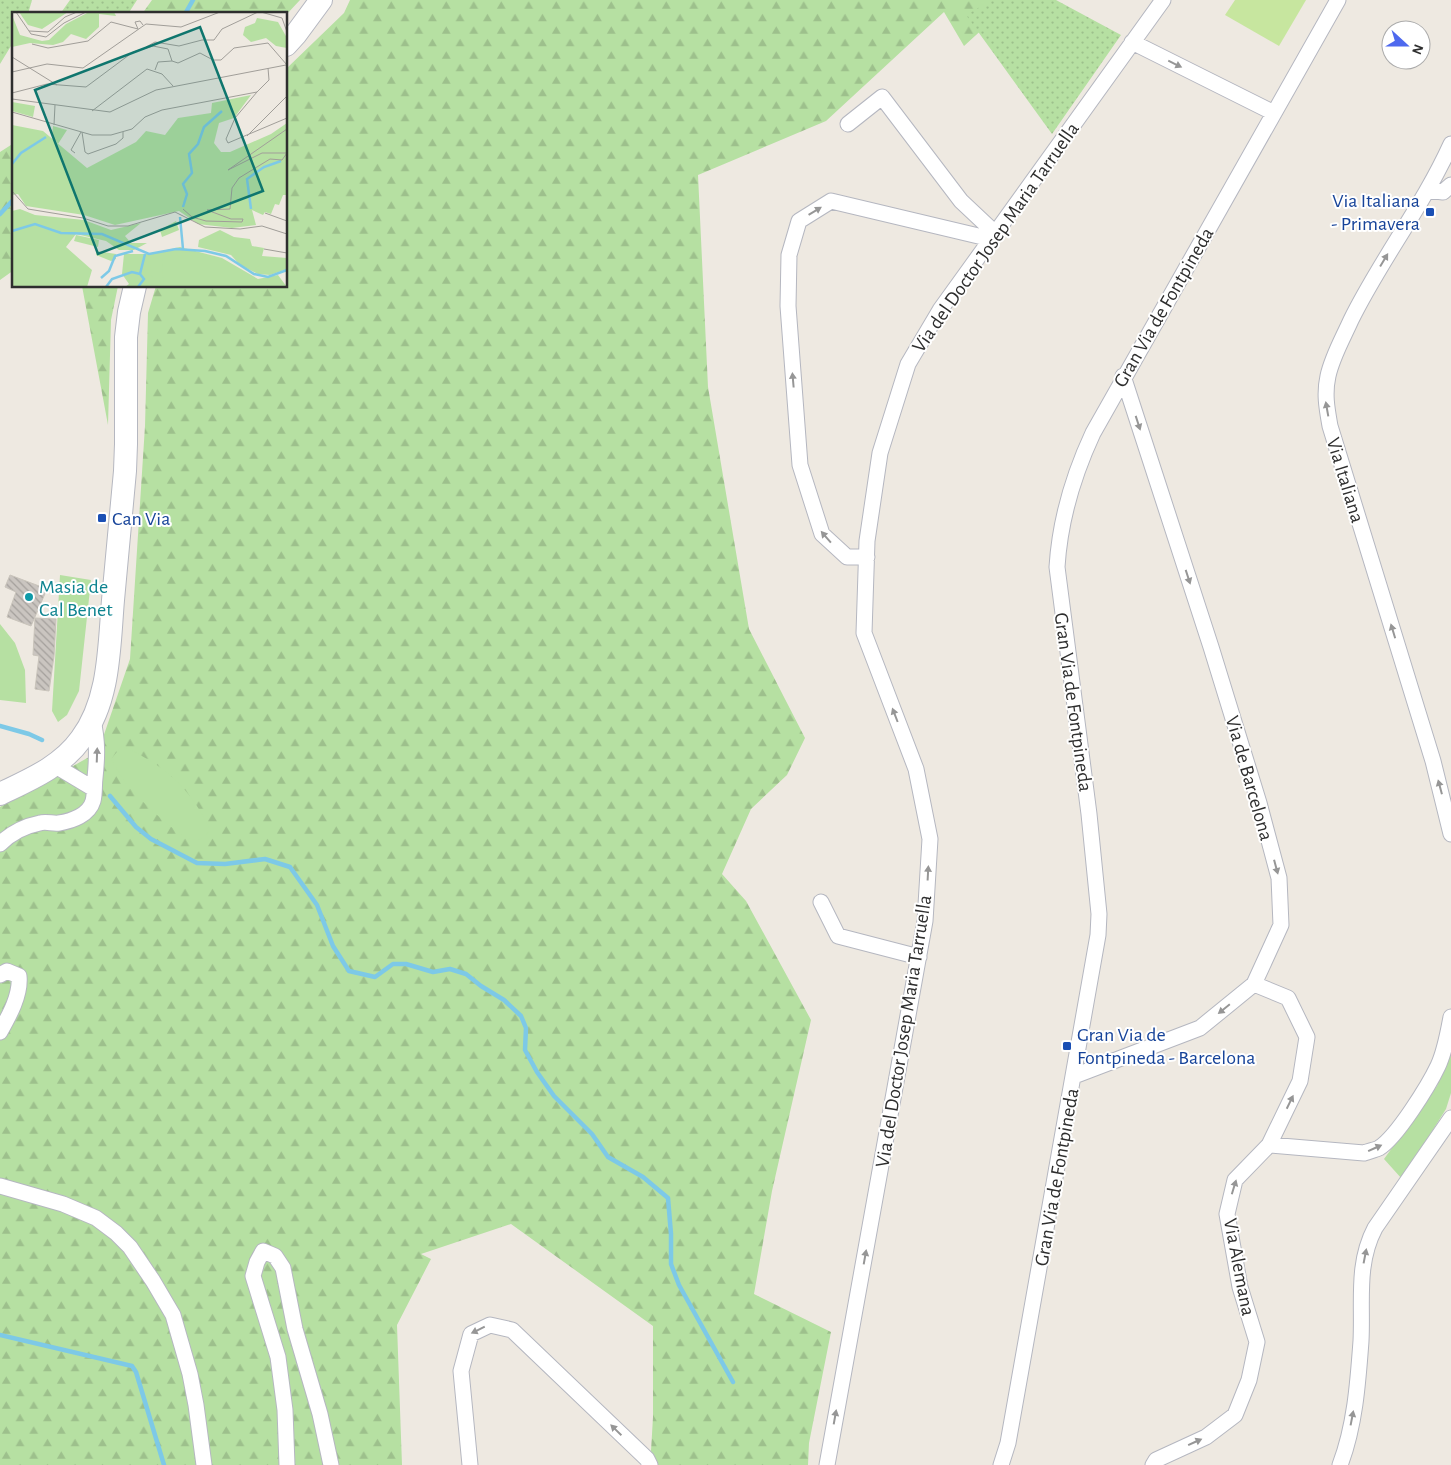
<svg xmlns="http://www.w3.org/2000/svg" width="1451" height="1465" font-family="'Alegreya Sans',sans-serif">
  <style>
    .forest { fill: url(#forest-firs) }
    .park { fill: url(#park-dots) }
    .garden { fill: #b6e0a2 }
    .pitch { fill: #c7e69f }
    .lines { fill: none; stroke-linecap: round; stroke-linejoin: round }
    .stream { stroke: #7dc9e7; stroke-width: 4.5 }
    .building { fill: url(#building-back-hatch); stroke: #c9c4bb }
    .street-casing { stroke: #b5b7c0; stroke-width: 17 }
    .secondary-casing { stroke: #b5b7c0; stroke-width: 24 }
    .street { stroke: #fff; stroke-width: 15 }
    .secondary { stroke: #fff; stroke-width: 22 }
    .oneway { fill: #969696 }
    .transit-dot { fill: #1a4fb4; stroke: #fff; stroke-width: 2 }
    .culture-dot { fill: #0f9aa8; stroke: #fff; stroke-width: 2 }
    .labels { text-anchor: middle; stroke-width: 4; stroke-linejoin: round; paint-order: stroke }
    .transit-label { font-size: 20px; fill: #164399; stroke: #fff; text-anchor: start }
    .street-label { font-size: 20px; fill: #2e2e2e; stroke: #fff }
    .culture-label { font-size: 20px; fill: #0d838f; stroke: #fff; text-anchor: start }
    .inset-river { fill: none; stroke: #7dc9e7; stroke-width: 2.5 }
    .inset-road { fill: none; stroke: #a19e99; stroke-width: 1 }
    .view { fill: #0f766e; fill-opacity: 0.15; stroke: #0f766e; stroke-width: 2.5 }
    .inset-edge { fill: none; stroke: #2e2e2e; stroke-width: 2.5 }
  </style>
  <defs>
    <pattern id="forest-firs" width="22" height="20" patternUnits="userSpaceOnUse" patternTransform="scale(1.25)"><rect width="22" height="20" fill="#b6e0a2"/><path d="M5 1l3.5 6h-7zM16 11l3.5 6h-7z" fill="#9dc08c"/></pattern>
    <pattern id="park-dots" width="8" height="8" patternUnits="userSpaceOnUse" patternTransform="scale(1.25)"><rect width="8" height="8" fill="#b6e0a2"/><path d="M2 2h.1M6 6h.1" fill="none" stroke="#9dc08c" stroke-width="1.8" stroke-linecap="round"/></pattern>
    <pattern id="building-back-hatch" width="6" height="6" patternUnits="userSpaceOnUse" patternTransform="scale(1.25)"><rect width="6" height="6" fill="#cac5c0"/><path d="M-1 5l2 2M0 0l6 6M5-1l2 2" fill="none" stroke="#a4a09c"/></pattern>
  </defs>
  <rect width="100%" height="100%" fill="#eee9e1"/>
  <!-- forest -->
  <path class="forest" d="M152 0H300L286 15 142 14Z
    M350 0H1016L998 15 964 46 944 12 826 121 698 175 708 387 749 629 805 738 787 775 751 809 722 874 746 901 811 1020 772 1191 754 1294 831 1332 809 1443 808 1465H657L651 1451 653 1417V1326L511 1224 421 1254 431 1259 397 1325 402 1465H0V807L98 752 130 659 145 426 148 313 156 286H286V69L344 13Z
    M14 143V270L0 280V152Z
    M82 286H118L111 320 108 425Z"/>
  <!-- park -->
  <path class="park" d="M0 0H32L28 14H14V41L0 64Z
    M70 0H137L128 14H60Z
    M992 0H1056L1121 35 1052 134 966 15Z"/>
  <!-- garden -->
  <path class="garden" d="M60 575 91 580 79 691 67 715 58 722 52 711Z
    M0 624 15 643 25 670 26 703 0 700Z
    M122 746C164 765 191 788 210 830 206 835 202 841 195 840 178 838 140 799 128 786 122 778 116 768 111 759Z
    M1451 1053V1093L1446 1109 1402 1179 1384 1159 1437 1086Z"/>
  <!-- pitch -->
  <path class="pitch" d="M1235 0H1306L1279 46 1225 15Z"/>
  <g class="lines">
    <!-- stream -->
    <path class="stream" d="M185 14 193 0
      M0 214 14 199
      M0 726 29 734 42 740
      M110 796 136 827 151 839 197 863 225 864 265 859 290 867 317 905 333 946 349 971 375 977 393 964H406L433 972 450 969 466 974 481 986 504 1000 521 1016 526 1028 525 1050 537 1072 554 1096 592 1134 608 1157 643 1177 668 1198 671 1234V1264L679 1285 733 1382
      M0 1335 132 1366 136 1372 164 1465"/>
  </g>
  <!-- building -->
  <path class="building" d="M10 575 47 589 31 626 7 617 16 592 5 587Z
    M35 618 56 619 54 656 49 691 35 689 39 656 33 655Z"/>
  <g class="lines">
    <!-- street casing -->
    <g class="street-casing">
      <path id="street" d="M1132 42 1274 113
        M848 124 882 97 961 201 995 233
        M1451 144C1423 206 1381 259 1351 320 1343 338 1332 357 1328 376 1324 394 1327 409 1330 426L1433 761 1451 834
        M1428 190 1443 192 1451 185
        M867 557H847L822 534 800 465 788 306 789 255 799 221 831 201 991 239
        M54 765 94 789
        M0 844C11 833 25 826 40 823 46 821 53 824 59 823 72 821 89 815 93 801 95 794 94 785 95 778 97 759 98 741 93 721
        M821 902 838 936 919 957
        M0 975 7 971 19 976C21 995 9 1016 0 1032
        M1254 984 1288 998 1307 1037 1300 1081 1269 1145
        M1074 1076 1200 1028 1254 984 1281 925 1279 878 1259 803 1211 647 1123 376
        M0 1186 63 1204 96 1218 116 1233 130 1247 153 1281 173 1315 190 1374 196 1405 204 1465
        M287 1465 285 1410 278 1357 253 1276 257 1262 263 1251 275 1256 283 1268 295 1329 320 1414 331 1465
        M470 1465 461 1371 471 1334 490 1325 512 1330 647 1459 650 1465
        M827 1465 925 921 930 839 916 769 864 633 867 541 880 453 908 364 940 310 1163 0
        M1001 1465 1008 1443 1098 935 1099 914 1089 814 1057 567C1060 519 1073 476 1093 433L1338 0
        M1153 1465 1156 1460 1206 1437 1235 1415 1249 1380 1257 1342 1240 1287 1227 1214 1235 1180 1269 1145 1364 1153C1369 1151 1375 1150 1379 1148 1397 1137 1429 1085 1438 1066 1445 1051 1448 1033 1451 1017
        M1340 1465C1355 1426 1358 1382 1361 1341 1363 1302 1356 1264 1375 1228L1451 1118"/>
    </g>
    <!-- secondary casing -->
    <g class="secondary-casing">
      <path id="secondary" d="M286 45 296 34 321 0
        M0 794C29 780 61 767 81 739 110 700 109 647 113 600 117 557 121 514 125 471L126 444V337L129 312 135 286"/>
    </g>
    <!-- street -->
    <use href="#street" class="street"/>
    <!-- secondary -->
    <use href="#secondary" class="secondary"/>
  </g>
  <!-- one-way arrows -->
  <defs><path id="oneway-solid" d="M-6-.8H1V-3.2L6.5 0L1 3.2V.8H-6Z" transform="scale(1.25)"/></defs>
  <g class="oneway">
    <use href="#oneway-solid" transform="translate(1175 64) rotate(26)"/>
    <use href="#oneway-solid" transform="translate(815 211) rotate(-31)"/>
    <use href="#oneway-solid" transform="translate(1384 260) rotate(-59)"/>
    <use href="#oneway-solid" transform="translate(793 380) rotate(-95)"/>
    <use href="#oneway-solid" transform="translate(1327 409) rotate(-100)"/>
    <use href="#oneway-solid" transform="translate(1138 423) rotate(72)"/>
    <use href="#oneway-solid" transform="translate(826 537) rotate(-131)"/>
    <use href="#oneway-solid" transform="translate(1188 577) rotate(72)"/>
    <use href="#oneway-solid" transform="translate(1393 631) rotate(-107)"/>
    <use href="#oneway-solid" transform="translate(895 715) rotate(-111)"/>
    <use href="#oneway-solid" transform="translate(97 755) rotate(-88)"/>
    <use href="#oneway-solid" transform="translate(1440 787) rotate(-105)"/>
    <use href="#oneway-solid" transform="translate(1276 867) rotate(75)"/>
    <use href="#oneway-solid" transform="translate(928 873) rotate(-87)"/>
    <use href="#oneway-solid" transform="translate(1224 1009) rotate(141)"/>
    <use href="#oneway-solid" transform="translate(1290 1102) rotate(-64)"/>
    <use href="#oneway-solid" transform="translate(1375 1148) rotate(-24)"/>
    <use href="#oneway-solid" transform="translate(1234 1187) rotate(-73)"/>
    <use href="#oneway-solid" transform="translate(1365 1256) rotate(-79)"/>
    <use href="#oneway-solid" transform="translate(865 1257) rotate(-80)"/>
    <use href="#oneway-solid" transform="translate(478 1330) rotate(154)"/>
    <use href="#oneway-solid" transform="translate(835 1417) rotate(-80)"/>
    <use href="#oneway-solid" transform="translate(1352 1418) rotate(-79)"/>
    <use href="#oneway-solid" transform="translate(616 1430) rotate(-136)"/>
    <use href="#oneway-solid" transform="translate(1195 1442) rotate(-24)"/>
  </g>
  <!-- markers -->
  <g class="transit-dot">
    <rect x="1425" y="207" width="10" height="10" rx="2.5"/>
    <rect x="97" y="513" width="10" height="10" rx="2.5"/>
    <rect x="1062" y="1041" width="10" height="10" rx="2.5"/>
  </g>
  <circle class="culture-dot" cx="29" cy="597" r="5"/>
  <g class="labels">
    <!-- transit labels -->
    <g class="transit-label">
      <text x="1420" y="207" text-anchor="end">Via Italiana<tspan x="1420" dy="23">- Primavera</tspan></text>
      <text x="112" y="525">Can Via</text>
      <text x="1077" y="1041">Gran Via de<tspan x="1077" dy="23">Fontpineda - Barcelona</tspan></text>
    </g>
    <!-- street labels -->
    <g class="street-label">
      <text transform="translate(995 237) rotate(-55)" y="7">Via del Doctor Josep Maria Tarruella</text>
      <text transform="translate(1163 307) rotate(-60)" y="7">Gran Via de Fontpineda</text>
      <text transform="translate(1346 480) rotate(73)" y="7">Via Italiana</text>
      <text transform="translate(1074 702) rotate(82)" y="7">Gran Via de Fontpineda</text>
      <text transform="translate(1250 778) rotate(74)" y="7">Via de Barcelona</text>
      <text transform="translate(903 1031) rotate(-81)" y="7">Via del Doctor Josep Maria Tarruella</text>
      <text transform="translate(1056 1177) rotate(-80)" y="7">Gran Via de Fontpineda</text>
      <text transform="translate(1240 1267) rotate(79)" y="7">Via Alemana</text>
    </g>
    <!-- culture labels -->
    <g class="culture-label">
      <text x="39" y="593">Masia de<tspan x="39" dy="23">Cal Benet</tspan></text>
    </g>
  </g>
  <!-- overview -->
  <g transform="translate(12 12)">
    <rect width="275" height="275" fill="#eee9e1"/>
    <path d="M208 218 222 225 238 227 240 234 252 236 250 244 275 246V257L258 263 246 262 228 253 219 243 186 235 187 228Z" fill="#b6e0a2"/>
    <path d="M7 0H56L30 17 16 13ZM77 0H102L104 4 87 2V15L74 27 59 22 51 30 41 33 18 31 0 35V3L8 23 30 29 37 28 54 12ZM245 6 266 10 275 26V36L264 34 254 26 239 30 231 23 233 15 243 11ZM239 83 222 106 207 111 202 131 209 140H218L259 122 275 111V183H271L267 193 263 192 259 202 253 200 251 203 240 198 244 213 220 216 186 212 167 199 103 213 72 203 14 194 6 182 0 183V113L31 119 75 156 124 130 134 119 153 123 166 106 199 101 200 91ZM8 197 23 203 72 208 99 218 129 211 113 224 119 231H135L122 238H107L94 229 64 222 54 235 80 258 75 275H0V199ZM168 235 210 246 246 267 266 263 275 275H113L117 272 110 262 112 242H137Z" fill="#b6e0a2"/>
    <path d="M0 90 23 94 21 105 0 99ZM41 114 55 118 46 132 40 124ZM64 223 87 228 86 235 62 229ZM84 239 104 242V247L99 249 84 243Z" fill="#b6e0a2"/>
    <path d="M164 209 167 218 150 225 148 218ZM151 247 150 259 152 272 136 262 139 253ZM275 251V254L258 261 242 257 248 253Z" fill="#b6e0a2"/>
    <path class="inset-river" d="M0 152 9 141 34 125M171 195 175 182 171 172 180 161 177 142 186 132 192 115 210 99M239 197 235 167 252 155 269 149M168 205 171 237M0 219 23 212 49 221 90 222 137 242 164 237 193 239 214 244 242 262 256 265 275 258M89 266 97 259 103 244 121 239M94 275 100 267 120 260 128 262 133 242M126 275 132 267 128 262"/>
    <path class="inset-road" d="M4 0 19 22 34 25 52 11 74 0M249 0 270 6 275 20M17 19 36 20 53 5 65 0M20 32 36 36 76 29 99 10 126 17 123 10 128 9 131 13M134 35 143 30 167 34 190 28H202L210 17 246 0M0 45 45 73M143 58 146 50 160 49M0 60 35 52 71 56 134 12 169 15 208 0M245 80 223 106 214 127 216 131 275 106M0 81 35 72 74 75 121 40 141 34 156 37 160 49 166 51 188 41 201 48H209L222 36 256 31 275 53M0 87 98 100 144 78 274 53M80 99 135 57 150 62 161 74M0 100 80 123H99L120 117 133 105 150 98 245 80 257 68 256 56M42 113 43 93M275 117 216 158 250 141H275M70 120 73 140 76 142 104 132 111 126V120M235 124 275 84M63 141 59 138 69 120M0 179 16 197 71 206 96 214H116L163 200 193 215 228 217 250 214 275 222M171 197 180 205 194 209 230 210 231 207H219L195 198 218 197 220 176 227 166 258 147 270 148 275 141M253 201 275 209M252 237 275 241"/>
    <path class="view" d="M188 15 251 179 86 242 23 78Z"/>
    <rect width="275" height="275" class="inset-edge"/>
  </g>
  <!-- north arrow -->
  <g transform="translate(1406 45) rotate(111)"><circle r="24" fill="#ffffff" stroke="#ababab"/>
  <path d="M0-4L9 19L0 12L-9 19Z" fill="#4e69ee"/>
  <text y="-8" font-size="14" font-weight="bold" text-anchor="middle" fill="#2e2e2e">N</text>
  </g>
</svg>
